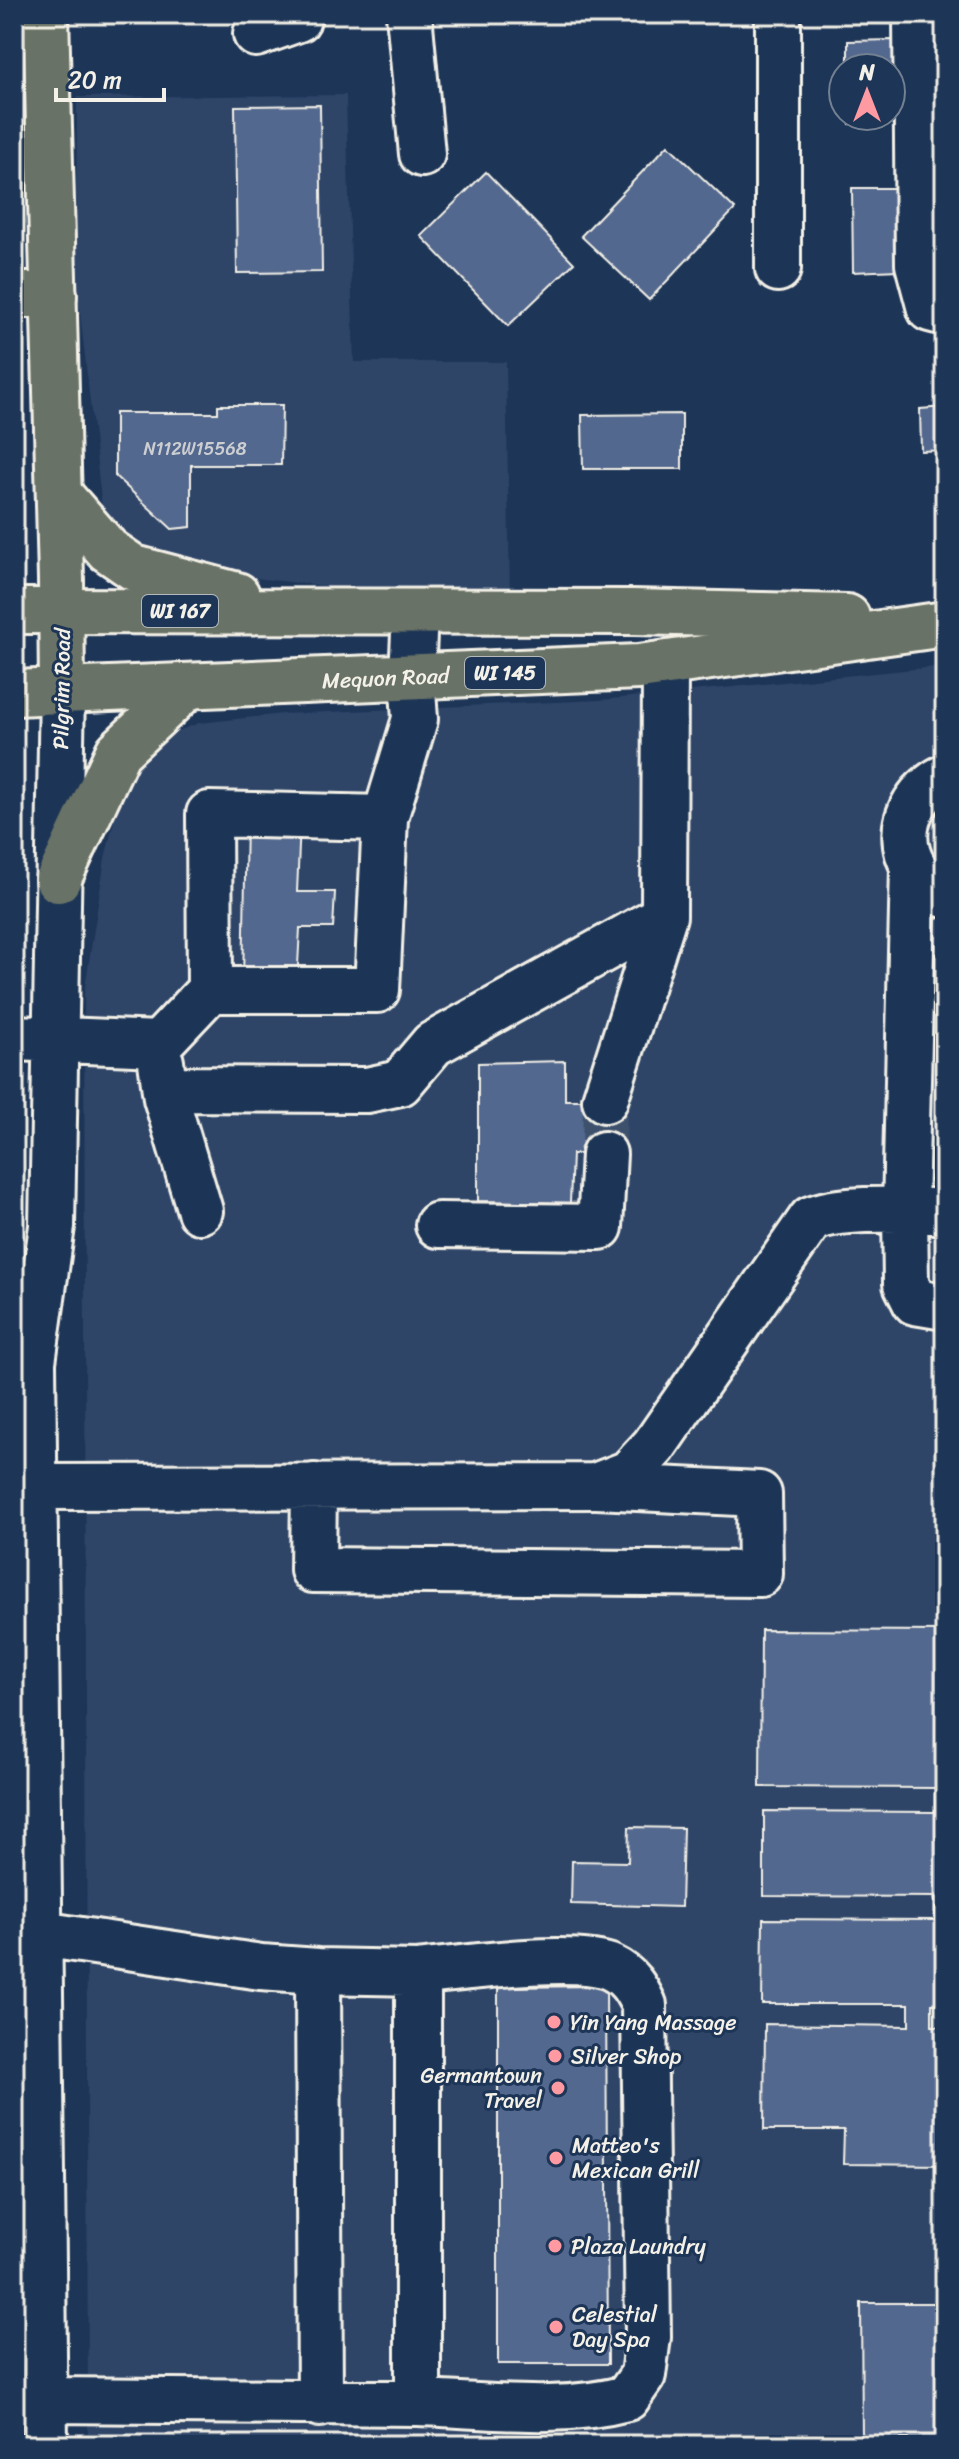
<svg xmlns="http://www.w3.org/2000/svg" width="959" height="2459" font-family="Sriracha,sans-serif">
  <style>
    .built { fill: #2d4468 }
    .building { fill: #52678e; stroke: #f4f1e8; stroke-width: 2 }
    .lines { fill: none; stroke-linecap: round; stroke-linejoin: round }
    .minor-tunnel { stroke: #3d516d; stroke-width: 44; stroke-dasharray: 44 22; stroke-linecap: butt }
    .minor-casing { stroke: #f4f1e8; stroke-width: 50 }
    .major-casing { stroke: #f4f1e8; stroke-width: 50 }
    .minor { stroke: #1d3557; stroke-width: 44 }
    .major { stroke: #697266; stroke-width: 44 }
    .poi-dot { fill: #ff9aa2; stroke: #1d3557; stroke-width: 3 }
    .labels { text-anchor: middle; stroke-width: 6; stroke-linejoin: round; paint-order: stroke }
    .number-label { font-size: 18px; fill: #ccced2 }
    .shield { fill: #1d3557; stroke: #b4b9bc; stroke-width: 2 }
    .shield-label { font-size: 20px; font-weight: bold; fill: #f4f1e8 }
    .street-label { font-size: 22px; fill: #f4f1e8; stroke: #1d3557 }
    .poi-label { font-size: 22px; fill: #f4f1e8; stroke: #1d3557; text-anchor: start }
  </style>
  <rect width="100%" height="100%" fill="#1d3557"/>
  <filter id="ink" filterUnits="userSpaceOnUse"><feTurbulence type="fractalNoise" baseFrequency=".0125" numOctaves="2"/><feDisplacementMap in="SourceGraphic" scale="16" xChannelSelector="R" yChannelSelector="G"/><feConvolveMatrix kernelMatrix="1 2 1 2 8 2 1 2 1" color-interpolation-filters="sRGB"/></filter>
  <g filter="url(#ink)">
    <!-- built -->
    <path class="built" d="M346 95 354 362H506L510 593H385L246 577 143 554 114 534 102 509 76 277 77 97Z
      M945 666V2445H88L84 994 105 858 121 792 131 765 164 736 199 723 282 714 600 700Z"/>
    <!-- building -->
    <path class="building" d="M893 40 895 123 850 124V116H891V68H848V41Z
      M320 105 322 272 237 273 235 106Z
      M668 145 735 209 649 300 581 236Z
      M486 172 574 263 508 326 421 236Z
      M852 188H896L898 270 853 272Z
      M218 405H282L281 465H191V527L172 529 115 476V413H218Z
      M945 407V450L921 451 920 409Z
      M682 414V469H583L582 415Z
      M246 822H300L297 892H335L333 928H300L297 984H243Z
      M565 1061V1100H619V1154H572L570 1203 478 1201V1063Z
      M761 1630 945 1631V2004H932V2026H945V2165L843 2164 844 2130H764L765 2024 909 2026V2004H762L763 1919 935 1920V1897L764 1896V1811L935 1812V1788L760 1787Z
      M629 1827 683 1828 681 1907 571 1904 572 1861 628 1862Z
      M606 1986 608 2364H498V1987Z
      M861 2303H945V2439H862Z"/>
    <g class="lines">
      <!-- minor-tunnel -->
      <path class="minor-tunnel" d="M604 1154 605 1100"/>
      <!-- minor casing -->
      <g class="minor-casing">
        <path id="minor" d="M409 14 422 154
          M778 14V269
          M916 14 918 264 930 309 945 313
          M256 34 298 19 299 14
          M945 777C892 803 892 869 945 895
          M913 866 905 1211 906 1284 915 1302 945 1307
          M210 990H377L385 818 415 719 412 677 415 612
          M14 1038 159 1044 210 990 209 814 385 818
          M161 1062 166 1098 200 1211
          M165 1089 367 1090 400 1083 433 1044 664 916
          M605 1100 664 916 665 664
          M438 1225 600 1227 604 1154
          M314 1486 313 1570 760 1574 759 1494 597 1486
          M36 1487 595 1486 629 1473 654 1446 811 1219C843 1205 908 1211 945 1211
          M41 1934 261 1967 318 1971 418 1973V2403L45 2400
          M318 1971 320 2404
          M418 2403C488 2405 559 2416 627 2398L643 2375 648 2337 644 2005C636 1989 629 1976 612 1968 577 1952 460 1968 418 1973
          M45 2445 33 1362 52 1226 62 691"/>
      </g>
      <!-- major casing -->
      <g class="major-casing">
        <g id="major">
          <path d="M46 14 61 579 62 691"/>
          <path d="M14 295H54"/>
          <path d="M59 494 108 550 134 568 237 595"/>
          <path d="M14 611 633 612 847 617"/>
          <path id="s1" d="M14 693 639 667 945 624"/>
          <path d="M58 880 118 752 188 686"/>
        </g>
      </g>
      <!-- minor -->
      <use href="#minor" class="minor"/>
      <!-- major -->
      <use href="#major" class="major"/>
    </g>
  </g>
  <!-- markers -->
  <g class="poi-dot">
    <circle cx="554" cy="2022" r="8"/>
    <circle cx="555" cy="2056" r="8"/>
    <circle cx="558" cy="2088" r="8"/>
    <circle cx="556" cy="2158" r="8"/>
    <circle cx="555" cy="2246" r="8"/>
    <circle cx="556" cy="2327" r="8"/>
  </g>
  <g class="labels">
    <!-- number labels -->
    <g class="number-label">
      <text x="195" y="455">N112W15568</text>
    </g>
    <!-- shield labels -->
    <g class="shield">
      <rect x="142" y="595" width="76" height="32" rx="6"/>
      <rect x="465" y="657" width="80" height="32" rx="6"/>
    </g>
    <g class="shield-label">
      <text x="180" y="618">WI 167</text>
      <text x="505" y="680">WI 145</text>
    </g>
    <!-- street labels -->
    <g class="street-label">
      <text dy="8" stroke="none"><textPath href="#s1" startOffset="372">Mequon Road</textPath></text>
      <text transform="translate(61 689) rotate(-89)" y="8">Pilgrim Road</text>
    </g>
    <!-- poi labels -->
    <g class="poi-label">
      <text x="570" y="2030">Yin Yang Massage</text>
      <text x="571" y="2064">Silver Shop</text>
      <text x="542" y="2083" text-anchor="end">Germantown<tspan x="542" dy="25">Travel</tspan></text>
      <text x="572" y="2153">Matteo's<tspan x="572" dy="25">Mexican Grill</tspan></text>
      <text x="571" y="2254">Plaza Laundry</text>
      <text x="572" y="2322">Celestial<tspan x="572" dy="25">Day Spa</tspan></text>
    </g>
  </g>
  <!-- margin -->
  <rect width="959" height="2459" fill="none" stroke="#1d3557" stroke-width="48"/>
  <rect x="24" y="24" width="911" height="2411" fill="none" stroke="#f4f1e8" stroke-width="3" filter="url(#ink)"/>
  <!-- north arrow -->
  <g transform="translate(867 92)"><circle r="38" fill="#1d3557" stroke="#738091" stroke-width="2"/>
  <path d="M0-6L14 30L0 20L-14 30Z" fill="#ff9aa2"/>
  <text y="-12" font-size="22" font-weight="bold" text-anchor="middle" fill="#f4f1e8">N</text>
  </g>
  <!-- scale -->
  <path d="M56 88v12h108v-12" fill="none" stroke="#f4f1e8" stroke-width="4"/>
  <text x="68" y="88" font-size="24" fill="#f4f1e8" stroke="#1d3557" stroke-width="6" paint-order="stroke">20 m</text>
</svg>
